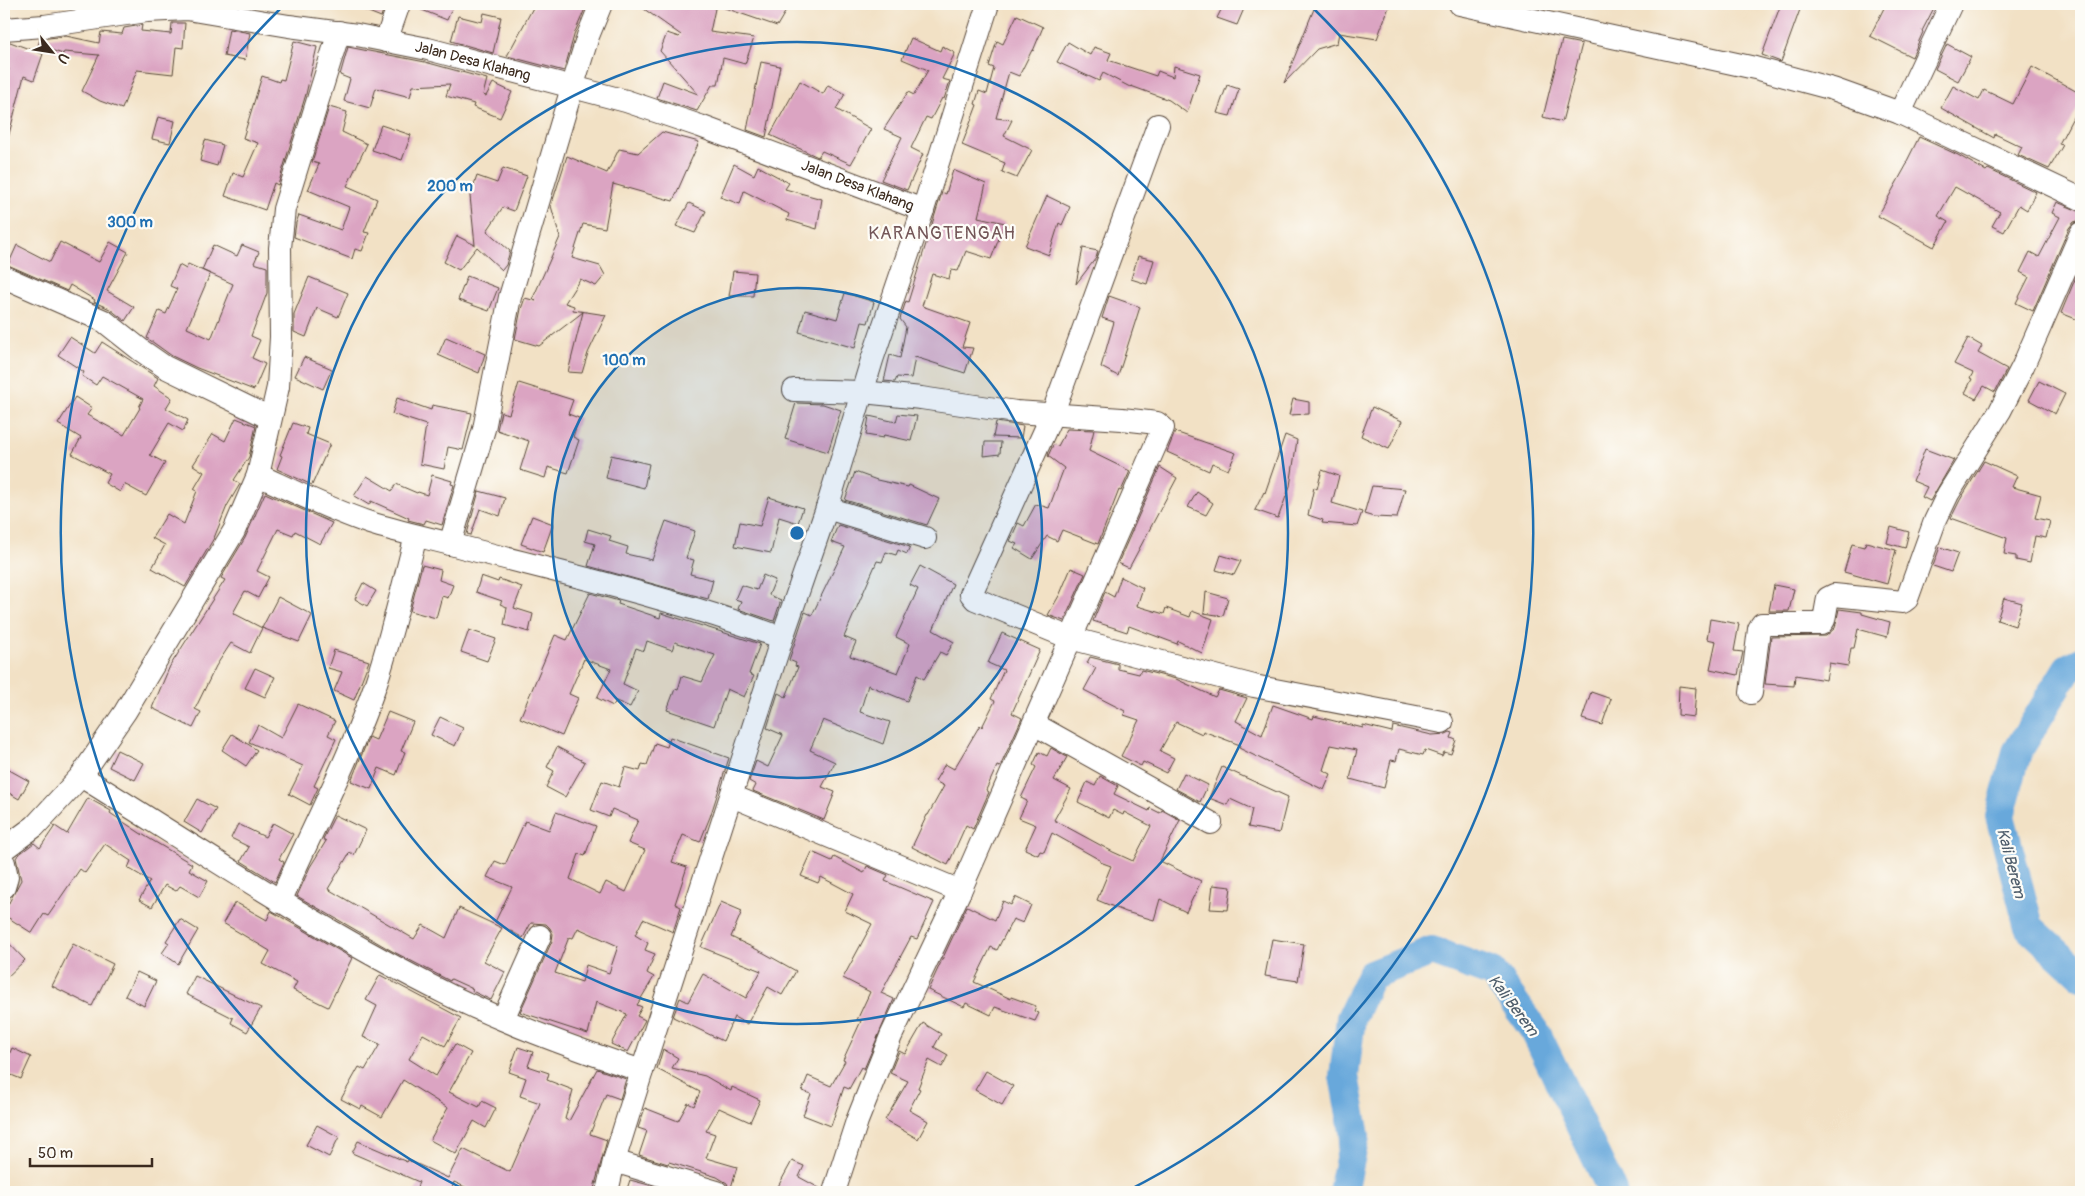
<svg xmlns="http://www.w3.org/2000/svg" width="2085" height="1196" font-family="Pangolin,sans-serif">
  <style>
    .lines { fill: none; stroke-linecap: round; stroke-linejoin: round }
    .river { stroke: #68a8db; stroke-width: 30 }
    .building { fill: #dba4c2; fill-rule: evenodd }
    .minor-casing { stroke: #564537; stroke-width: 24 }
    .minor { stroke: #fff; stroke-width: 22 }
    .ring { fill: none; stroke: #1f6fb2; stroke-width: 2.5 }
    .labels { text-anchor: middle; stroke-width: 4.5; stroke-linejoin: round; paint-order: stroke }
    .street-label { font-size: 15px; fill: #3b2a1e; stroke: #fdfcf7 }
    .water-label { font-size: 16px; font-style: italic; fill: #4d5c6a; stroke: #fdfcf7 }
    .quarter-label { font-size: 18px; letter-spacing: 1px; fill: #735557; stroke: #fdfcf7 }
    .centre { fill: #1f6fb2; stroke: #fdfcf7; stroke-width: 2.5 }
    .ring-label { font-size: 15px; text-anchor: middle; font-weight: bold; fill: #1f6fb2; stroke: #fdfcf7; stroke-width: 4.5; stroke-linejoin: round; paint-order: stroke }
  </style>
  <rect width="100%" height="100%" fill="#fdfcf7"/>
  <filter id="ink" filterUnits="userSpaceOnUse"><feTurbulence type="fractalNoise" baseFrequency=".02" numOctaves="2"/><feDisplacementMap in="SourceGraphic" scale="10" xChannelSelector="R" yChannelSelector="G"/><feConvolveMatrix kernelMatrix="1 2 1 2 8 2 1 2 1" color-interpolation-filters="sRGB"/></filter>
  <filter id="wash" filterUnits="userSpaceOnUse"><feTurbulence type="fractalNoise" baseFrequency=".0096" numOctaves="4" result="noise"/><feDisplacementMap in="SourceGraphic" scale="20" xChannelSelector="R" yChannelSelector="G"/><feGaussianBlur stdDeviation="1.12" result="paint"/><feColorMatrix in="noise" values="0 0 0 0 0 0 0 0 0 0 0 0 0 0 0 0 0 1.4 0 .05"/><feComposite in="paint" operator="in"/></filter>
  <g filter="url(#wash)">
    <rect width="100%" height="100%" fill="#f2e1c5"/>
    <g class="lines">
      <!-- river -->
      <path class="river" d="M2081 662 2068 668 2017 752 2000 816 2029 927 2081 975
        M1343 1192 1355 1136 1344 1076 1351 1018 1371 975 1432 951 1493 973 1535 1031 1613 1192"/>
    </g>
    <g id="blocks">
      <!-- building -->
      <path class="building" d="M349 4H385L381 17Z
        M412 4H454L447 20 412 6Z
        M535 4H587L575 32 564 71 507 56Z
        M637 4H716L710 32 754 38 745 64 723 58 718 85H712L697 111 657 98 663 81 698 94 660 51 667 33 679 37 681 35Z
        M719 4H790L777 26 719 6Z
        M1224 4H1246L1237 25 1217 18Z
        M1316 4H1390L1377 39 1339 33 1337 43 1317 49 1284 83Z
        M1781 4H1802L1781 62 1762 55Z
        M1886 4H1936L1922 31 1923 32 1912 57 1870 36Z
        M484 13 501 17 493 53 451 41 458 16 482 22Z
        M1017 15 1043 27 1033 51 1032 50 1019 76 1009 72 996 118 1012 120 1004 136 1032 150 1017 178 1002 172 1005 163 962 145 977 105 975 104 979 91 987 94 994 68 989 66 997 41 1003 44Z
        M172 23H185L183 48 176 47 173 74 137 70 122 109 100 101 82 91 99 55 64 52 63 54 38 46 40 39 66 36 99 43 101 32 122 34 124 28 142 25 141 31 171 34Z
        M229 29 250 33 245 60 224 56Z
        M911 38 940 51 942 46 955 53 942 79 950 81 944 99 942 98 931 119 926 117 911 148 923 154 907 190 881 180 902 137 884 129 908 92 914 95 928 70 902 59Z
        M1562 40 1582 44 1562 122 1543 117Z
        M294 41 317 47 306 94 278 185 274 183 265 210 225 196 233 173 243 177 258 143 243 138 262 76 279 82 280 79 284 80Z
        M4 42H10L43 54 34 80 24 76 8 138H4V88L9 69 4 67Z
        M1068 42 1090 55 1094 47 1111 53 1108 60 1156 76 1158 71 1173 77 1174 66 1200 74 1187 113 1169 100 1131 86 1130 87 1103 73 1099 81 1057 62Z
        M1947 44 1971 57 1958 81 1935 69Z
        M348 47 425 62 487 79 483 95 486 96 493 83 512 92 500 118 473 107 474 104 446 96 450 84 413 86 410 97 376 88 370 108 344 101 350 79 340 75Z
        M761 62 780 66 766 137 747 130Z
        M2032 67 2081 94V102L2059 144 2063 145 2049 169 2018 155 2022 147 1995 134 1994 138 1941 108 1953 86 1979 100 1984 90 2013 104Z
        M800 81 823 94 828 85 845 94 836 109 871 129 851 164 822 151 818 157 770 135Z
        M1227 85 1239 89 1230 116 1217 113Z
        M329 107 347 112 342 132 367 144 347 186 377 199 364 232 369 233 362 251 355 249 352 259 294 237 296 223 299 215 341 230 349 207 308 190 319 164 312 162Z
        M158 117 175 121 170 143 152 139Z
        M381 125 411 135 402 160 372 150Z
        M662 132 699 142 673 201 613 184 605 228 583 224 572 258 600 266 605 275 596 286 580 279 565 303 574 306 573 310 606 315 588 353 582 373 568 372 583 312 539 346 515 339 521 309 525 298 536 301 533 298 560 237 551 206 567 156 607 173 619 149 638 153Z
        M1919 137 1958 155 1986 171 1988 169 2036 192 2027 210 2019 205 2004 232 1992 226 2000 212 1955 187 1938 216 1948 222 1934 247 1878 216 1907 164 1906 163Z
        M205 140 223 145 217 166 200 161Z
        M734 164 754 175 758 166 789 183 785 189 822 199 817 229 787 220 789 214 744 191 740 204 720 197Z
        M503 168 527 176 514 211 503 207 487 231 510 251 506 265 502 270 477 247 459 270 444 262 457 236 475 245 470 196 477 176 497 183Z
        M953 170 986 184 978 217 1005 223 991 259 966 251 958 271 951 270 949 279 932 274 922 306 970 323 962 347 973 348 965 373 915 357 911 378 897 377 895 382 884 381 890 355 900 358 906 327 900 319 906 301 908 302 942 192 946 194Z
        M1047 196 1070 207 1062 225 1059 223 1049 255 1025 246Z
        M2057 202 2081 212V220L2074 222 2069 228 2033 311 2016 303 2029 277 2020 272 2030 252 2039 257 2060 217 2052 213Z
        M689 203 706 211 695 233 676 226Z
        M60 242 99 262 110 242 128 252 107 291 134 307 125 321 110 309 94 302 95 300 70 285 67 291 8 265 17 245 50 262Z
        M213 245 237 256 242 245 259 252 254 263 267 267V293L251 336 260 340 252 358 265 364 254 390 197 368 172 356 147 338 159 311 166 314 177 289 170 286 179 265 186 269 188 264 210 274 187 328 211 339 233 284 202 270Z
        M1083 248 1098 251 1096 258 1076 284Z
        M1138 256 1154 260 1147 284 1131 279Z
        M2081 265V321L2061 313Z
        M733 271 755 273 753 296H729Z
        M467 276 498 288 489 311 458 300Z
        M309 277 348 293 338 317 317 308 306 337 294 332V314Z
        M845 293 874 302 868 323 862 322 855 348 799 332 805 310 837 319Z
        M1109 296 1140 307 1118 376 1101 367 1114 322 1102 318Z
        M70 337 95 353 102 342 158 378 154 386 172 398 166 408 188 420 183 431 169 423 150 455 165 463 146 496 124 484 120 492 105 483 110 474 72 454 81 438 58 424 75 397 92 408 87 415 124 435 140 408 139 407 143 399 102 376 96 385 82 376 84 372 58 355Z
        M446 337 485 354 479 373 438 355Z
        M1968 338 1982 346 1978 353 2007 369 1995 392 1984 386 1976 399 1965 393 1972 379 1970 378 1973 373 1954 364Z
        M304 357 332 369 323 389 295 376Z
        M2039 381 2065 394 2055 414 2029 400Z
        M519 383 573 400 568 414 579 418 573 437 579 440 568 473 548 467 545 478 520 470 529 441 497 430 501 412 509 414Z
        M397 398 431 410 432 405 472 413 463 450 448 447 444 469 420 464 426 425 392 414Z
        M1293 399 1309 402V414L1289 415Z
        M796 403 823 404 841 410 828 452 785 439Z
        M1372 407 1402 421 1389 449 1361 436Z
        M898 414 917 416 911 441 884 435 883 438 866 435 869 416 896 422Z
        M236 418 256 426 249 457 234 480 240 484 227 506 214 538 185 587 152 568 165 545 152 538 167 514 184 524 197 491 194 489 204 472 193 465 213 434 225 441Z
        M996 422 1023 426 1021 438 993 437Z
        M293 423 308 428 306 434 330 444 312 485 277 469 282 456 280 455Z
        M1067 429 1094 430 1089 451 1130 471 1121 491 1119 490 1098 544 1062 530 1057 541 1047 536 1032 559 1014 548 1017 544 1010 541 1018 523 1024 526 1036 504 1049 508 1064 468 1048 456 1053 445 1058 446Z
        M1175 432 1236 453 1228 470 1212 463 1209 471 1167 452Z
        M1285 435 1297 440 1290 486 1278 518 1255 510 1264 492 1265 493Z
        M985 442H1001L1000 454 984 456Z
        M1925 449 1954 460 1930 501 1922 497 1927 487 1913 481Z
        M611 455 649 464 644 488 606 478Z
        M1984 461 2017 476 2012 487 2041 495 2035 518 2050 521 2046 538 2035 536 2030 563 2016 560V556L2004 554 2007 538 1951 518 1960 500Z
        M1160 467 1177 478 1129 568 1118 563Z
        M1322 470 1339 476 1332 503 1362 512 1357 526 1322 523 1323 520 1308 515 1314 487 1317 489Z
        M855 472 877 480 908 487 909 485 939 499 927 525 845 500Z
        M432 475 452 481 451 484 454 485 442 525 426 520 424 524 408 520 409 518 371 501 369 505 354 496 367 476 392 491 396 484 417 493 418 492 427 495Z
        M1372 486 1405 489 1397 518 1374 517 1364 514Z
        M479 491 505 498 500 516 480 509 471 535 467 534Z
        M1197 492 1213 503 1206 515 1188 507Z
        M265 493 332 523 320 544 295 531 293 535 278 529 257 571 269 577 258 598 245 591 233 613 262 628 250 653 231 643 216 666 195 709 201 712 193 728 152 708 170 666 225 580 221 578 245 538Z
        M769 497 803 508 798 523 779 517 771 553 735 546 740 522 760 526Z
        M532 516 553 524 543 552 521 544Z
        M666 521 695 531 686 558 694 560 690 574 713 580 708 599 588 566 595 544 585 541 588 529 611 536 609 541 628 547 626 554 652 560Z
        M838 525 910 547 907 554 898 550 896 555 886 552 882 562 877 561 844 637 856 642 850 656 898 673 910 644 896 637 918 589 910 585 920 566 953 584 933 630 954 642 946 655 940 652 924 679 917 675 907 701 868 685 860 712 890 722 883 744 823 720 810 750 835 762 822 787 835 792 824 820 753 791 756 785 749 781 756 761 768 767 783 735 767 728 778 693 786 697 798 667 795 666 796 663 789 660 805 612 812 615 845 547 831 542Z
        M1891 527 1909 532 1905 548 1887 543Z
        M1866 542 1896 550 1887 584 1844 572 1852 544 1864 547Z
        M1940 547 1958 553 1951 572 1933 566Z
        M1221 555 1241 561 1234 575 1216 570Z
        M422 565 441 570 439 580 453 585 448 598 442 596 436 618 410 611Z
        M1071 568 1085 574 1064 621 1048 615 1060 594Z
        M763 575 775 580 769 595 781 600 774 621 738 609 741 601 735 599 741 585 757 590Z
        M481 576 498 582 499 579 522 587 514 608 533 614 529 632 504 625 507 607 500 604 502 601 476 592Z
        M1121 577 1143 588 1137 606 1164 614 1166 608 1190 617 1192 611 1213 619 1202 653 1178 641 1177 644 1129 626 1127 632 1093 621 1105 592 1114 597Z
        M363 583 376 591 367 606 355 599Z
        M1774 585 1794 589 1789 611H1769Z
        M1206 592 1228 598 1223 616 1204 613Z
        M590 593 619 601 618 604 660 618 661 613 760 644 749 674 754 676 744 697 727 689 714 726 667 710 675 689 678 690 682 676 702 682 715 655 675 642 672 650 647 641 644 651 636 648 623 684 638 691 630 707 616 701 613 706 597 698 611 669 584 659 569 694 578 698 562 736 520 718 555 635 567 640Z
        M278 597 312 615 299 642 262 628Z
        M2004 598 2022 603 2015 626 1997 620Z
        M1839 609 1862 612V614L1890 622 1887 637 1858 629 1854 648H1851L1848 666 1829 663 1826 680 1795 675 1794 686 1765 684 1771 637 1826 636 1835 628Z
        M1710 619 1739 624 1734 651 1743 652 1738 675 1710 669 1716 641 1707 639Z
        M469 630 496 639 487 661 461 652Z
        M1002 633 1040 650 1012 713 1022 718 1000 767 997 766 986 790 989 792 973 829 966 825 948 865 912 847 927 815H928L944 786 935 781 945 764 954 769 980 725 982 727 995 701 991 699 1004 670 988 663Z
        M334 650 369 661 354 700 334 691 342 672 328 668Z
        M1090 657 1118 664V669L1139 674 1141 670 1176 679 1215 697 1219 690 1247 698 1236 721 1262 735 1273 705 1313 719 1314 716 1363 728V725L1392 732 1393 726 1432 735 1446 734 1450 732 1453 733 1451 738 1456 740 1451 754 1444 752 1442 756 1425 750 1423 755 1399 749 1396 761 1391 760 1384 788 1350 779 1357 750 1331 745 1323 770 1331 774 1324 790 1239 748 1240 745 1203 731 1202 734 1176 722 1160 751 1174 758 1166 773 1143 762 1141 766 1121 756 1139 720 1124 715 1125 711 1084 690 1096 668 1087 663Z
        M255 668 275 677 265 697 245 688Z
        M1679 686 1696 688 1694 717 1678 715Z
        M1591 692 1611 699 1602 725 1582 719Z
        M298 704 335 721 328 735 336 739 314 786 318 788 310 805 289 794 303 766 249 742 258 725 281 738Z
        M388 712 413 722 401 751 405 752 396 775 379 768 371 789 351 781 369 737 376 740Z
        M440 717 463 728 455 746 431 735Z
        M232 734 257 750 246 766 222 750Z
        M670 737 729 758 710 817 700 842 683 835 672 862 687 867 675 904 681 907 673 932 643 919 635 935 648 943 645 950 655 954 647 973 654 977 637 1005 642 1007 637 1016 645 1020 628 1052 611 1044 627 1014 596 1002 588 1034 520 1012 552 941 553 934 550 928 546 924 531 923 523 938 495 922 512 887 487 877 495 861 505 865 525 821 549 830 556 812 596 826 585 856 579 854 570 879 600 894 606 882 626 892 645 850 628 843 638 820 612 809 609 817 591 810 602 781 619 787 625 767 640 771 642 764 647 765 655 743 667 747ZM578 928 618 946 609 973 586 965 582 982 555 973 569 937 573 938Z
        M557 747 585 762 565 797 546 787 554 771 547 767Z
        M1051 748 1067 757 1054 780 1071 789 1054 820 1113 852 1133 861 1151 826 1124 812 1123 815 1113 810 1109 818 1078 802 1087 782 1095 786 1100 776 1118 786 1114 794 1149 811 1150 808 1160 813 1162 810 1180 820 1160 861 1201 881 1186 912 1160 899 1154 920 1126 912 1097 900 1111 866 1100 862V860L1052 833 1044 852 1040 851 1038 855 1025 849 1036 825 1019 818 1027 801 1021 798 1036 767 1033 765 1039 752 1047 756Z
        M117 750 144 763 135 780 109 767Z
        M4 767 29 781 19 799 4 790Z
        M1222 767 1288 797 1279 833 1248 827 1252 809 1230 799 1227 805 1209 798Z
        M1184 773 1208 785 1200 802 1176 789Z
        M88 798 111 811 110 813 140 833 192 864 189 870 208 881 199 897 180 886 176 891 165 885 152 907 139 900 150 881 128 868 131 861 105 844 85 873 80 869 48 916 44 914 32 933 4 915V912L21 880 16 858 18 855 34 843 40 848 55 826 67 834Z
        M197 799 216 809 202 833 184 822Z
        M335 815 366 830 354 855 350 852 328 889 414 939 423 925 446 938 459 908 502 928 484 961 505 972 491 1000 472 991 473 989 451 979 450 981 392 951 297 896 310 867 326 841 323 839Z
        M273 823 293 834 279 859 284 862 275 882 241 861 249 847 231 838 238 824 265 837Z
        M812 852 832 861 834 857 864 873 867 866 888 875 885 881 934 902 917 939 911 937 881 993 894 999 864 1069 861 1067 849 1089 844 1087 831 1126 803 1115 811 1094 802 1091 808 1076 831 1086 845 1061 843 1060 861 1021 857 1020 870 992 843 978 872 924 845 911 853 894 821 877 818 883 801 876Z
        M1213 885 1231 887 1228 910 1210 909Z
        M1015 897 1031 905 1023 923 1013 919 997 950 991 947 974 982 1011 999V997L1036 1006 1034 1011 1039 1013 1035 1021 995 1007 991 1015 966 1003 964 1007 928 990 967 906 995 920 1003 901 1011 905Z
        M235 902 267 920 271 911 352 958 328 1007 293 990 297 982 263 964 270 951 223 923Z
        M721 902 742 911 731 937 764 953 796 971 782 995 768 987 747 1024 734 1017 723 1041 673 1017 680 998 688 1002 703 974 746 998 761 971 701 947Z
        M180 919 198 930 178 964 162 953 169 943 166 941Z
        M4 938 25 960 4 980Z
        M1272 939 1304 944 1298 981 1265 976Z
        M73 944 113 964 92 1006 52 986Z
        M137 972 156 981 144 1006 125 996Z
        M380 975 461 1018 445 1046 423 1034 409 1059 436 1076 455 1044 471 1053 449 1092 479 1107 482 1101 496 1108 486 1128 474 1121 456 1154 430 1140 448 1108 403 1080 382 1117 362 1106 360 1109 341 1099 359 1067 365 1070 380 1044 363 1037 377 1006 366 1000Z
        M195 976 261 1008 247 1032 231 1023 233 1018 186 994Z
        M923 1023 941 1034 934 1047 948 1055 942 1067 929 1060 918 1088 920 1089 909 1110 928 1121 918 1139 885 1120 908 1081 890 1073 899 1051 905 1054Z
        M518 1047 533 1052 528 1066 549 1073 547 1080 573 1090 565 1119 569 1121 597 1069 626 1079 620 1099 606 1094 590 1134 607 1140 593 1192H476L454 1182 451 1192H415L419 1182 352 1153 358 1141 407 1162 408 1160 448 1178 463 1149 510 1172 540 1103 520 1096 526 1078 509 1072Z
        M12 1048 31 1057 21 1079 4 1072V1066Z
        M663 1049 678 1058 672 1068 705 1076 731 1091 732 1087 760 1100 750 1122 719 1108 706 1131 715 1134 706 1158 737 1167 730 1191 727 1183 717 1177 669 1162 668 1164 639 1155 647 1131 638 1128 645 1108 678 1121 688 1103 694 1106 700 1092 657 1069Z
        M986 1071 1013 1086 1002 1105 975 1090Z
        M317 1125 339 1137 329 1157 306 1145Z
        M792 1161 804 1166 799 1177 821 1189V1192H775Z
        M630 1180 660 1188 659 1192H626Z"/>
    </g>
  </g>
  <g filter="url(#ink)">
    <use href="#blocks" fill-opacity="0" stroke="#564537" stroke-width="1"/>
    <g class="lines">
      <!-- minor casing -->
      <g class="minor-casing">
        <g id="minor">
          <path d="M1460 4 1755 68 1833 89 1900 113 2081 199"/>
          <path id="s1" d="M4 29 44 26 147 11 187 9 289 26 357 35 428 49 626 101 700 126 923 210"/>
          <path d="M386 41 399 4"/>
          <path d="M1900 113 1951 4"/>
          <path d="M1158 125 1052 415 971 594 975 599 1070 638 1254 686 1442 722"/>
          <path d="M4 277 104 321 142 351 165 367 270 418"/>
          <path d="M794 390 863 392 921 398 1016 412 1122 419 1157 423 1163 428 960 891 891 1036 857 1121 834 1192"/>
          <path d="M258 475C295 492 331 510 370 523 399 532 428 538 458 546 566 574 677 599 782 638"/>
          <path d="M827 508 925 538"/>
          <path d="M450 544 484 429 510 297 572 88 588 36 601 4"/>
          <path d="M1751 693 1759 629 1762 624H1821L1824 620 1828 598 1834 595 1903 602 1907 599 1935 521 1948 494 2000 411 2023 366 2081 233"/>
          <path d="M1034 724 1211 823"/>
          <path d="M81 776C197 848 310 924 431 986 499 1021 570 1047 642 1071"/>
          <path d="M732 796 960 891"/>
          <path d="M4 849 35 826 81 776 125 712 234 531 258 475 278 387 281 337 280 248 284 209 339 32"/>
          <path d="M4 863 7 877 4 887"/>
          <path d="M280 902C312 829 350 758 376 683 392 635 403 585 416 536"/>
          <path d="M503 1019 540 936"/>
          <path d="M614 1161 717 1192"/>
          <path d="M607 1192 614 1161 642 1071 782 638 827 508 872 360 923 210 988 4"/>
        </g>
      </g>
      <!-- minor -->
      <use href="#minor" class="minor"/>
    </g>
  </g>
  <!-- distance rings -->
  <circle cx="797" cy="533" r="245" fill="#1f6fb2" fill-opacity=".12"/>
  <g class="ring">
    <circle cx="797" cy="533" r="245"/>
    <circle cx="797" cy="533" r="491"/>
    <path d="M469 1192A736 736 0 0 1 281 8M1313 8A736 736 0 0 1 1125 1192"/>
  </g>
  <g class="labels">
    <!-- street labels -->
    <g class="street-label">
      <text dy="5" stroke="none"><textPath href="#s1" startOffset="475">Jalan Desa Klahang</textPath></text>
      <text dy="5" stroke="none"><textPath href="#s1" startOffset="880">Jalan Desa Klahang</textPath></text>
    </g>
    <!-- water labels -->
    <g class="water-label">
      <text transform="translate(2012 863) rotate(75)" y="6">Kali Berem</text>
      <text transform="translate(1514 1005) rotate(53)" y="6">Kali Berem</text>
    </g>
    <!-- quarter labels -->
    <g class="quarter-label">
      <text x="942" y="239">KARANGTENGAH</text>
    </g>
  </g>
  <circle cx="797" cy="533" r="8" class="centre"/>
  <g class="ring-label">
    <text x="450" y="191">200 m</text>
    <text x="130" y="227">300 m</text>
    <text x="624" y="365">100 m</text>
  </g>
  <!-- margin -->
  <rect width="2085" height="1196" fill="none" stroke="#fdfcf7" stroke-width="20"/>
  <!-- north arrow -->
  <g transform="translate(52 52) rotate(120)" stroke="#fdfcf7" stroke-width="4" paint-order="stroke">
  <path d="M0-4L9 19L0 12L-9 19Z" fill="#3b2a1e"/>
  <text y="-8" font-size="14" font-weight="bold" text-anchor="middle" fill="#3b2a1e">U</text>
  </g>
  <!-- scale -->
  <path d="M30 1158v8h122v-8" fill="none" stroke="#3b2a1e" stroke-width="2.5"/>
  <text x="38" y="1158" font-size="15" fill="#3b2a1e" stroke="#fdfcf7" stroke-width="4" paint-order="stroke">50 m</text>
</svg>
